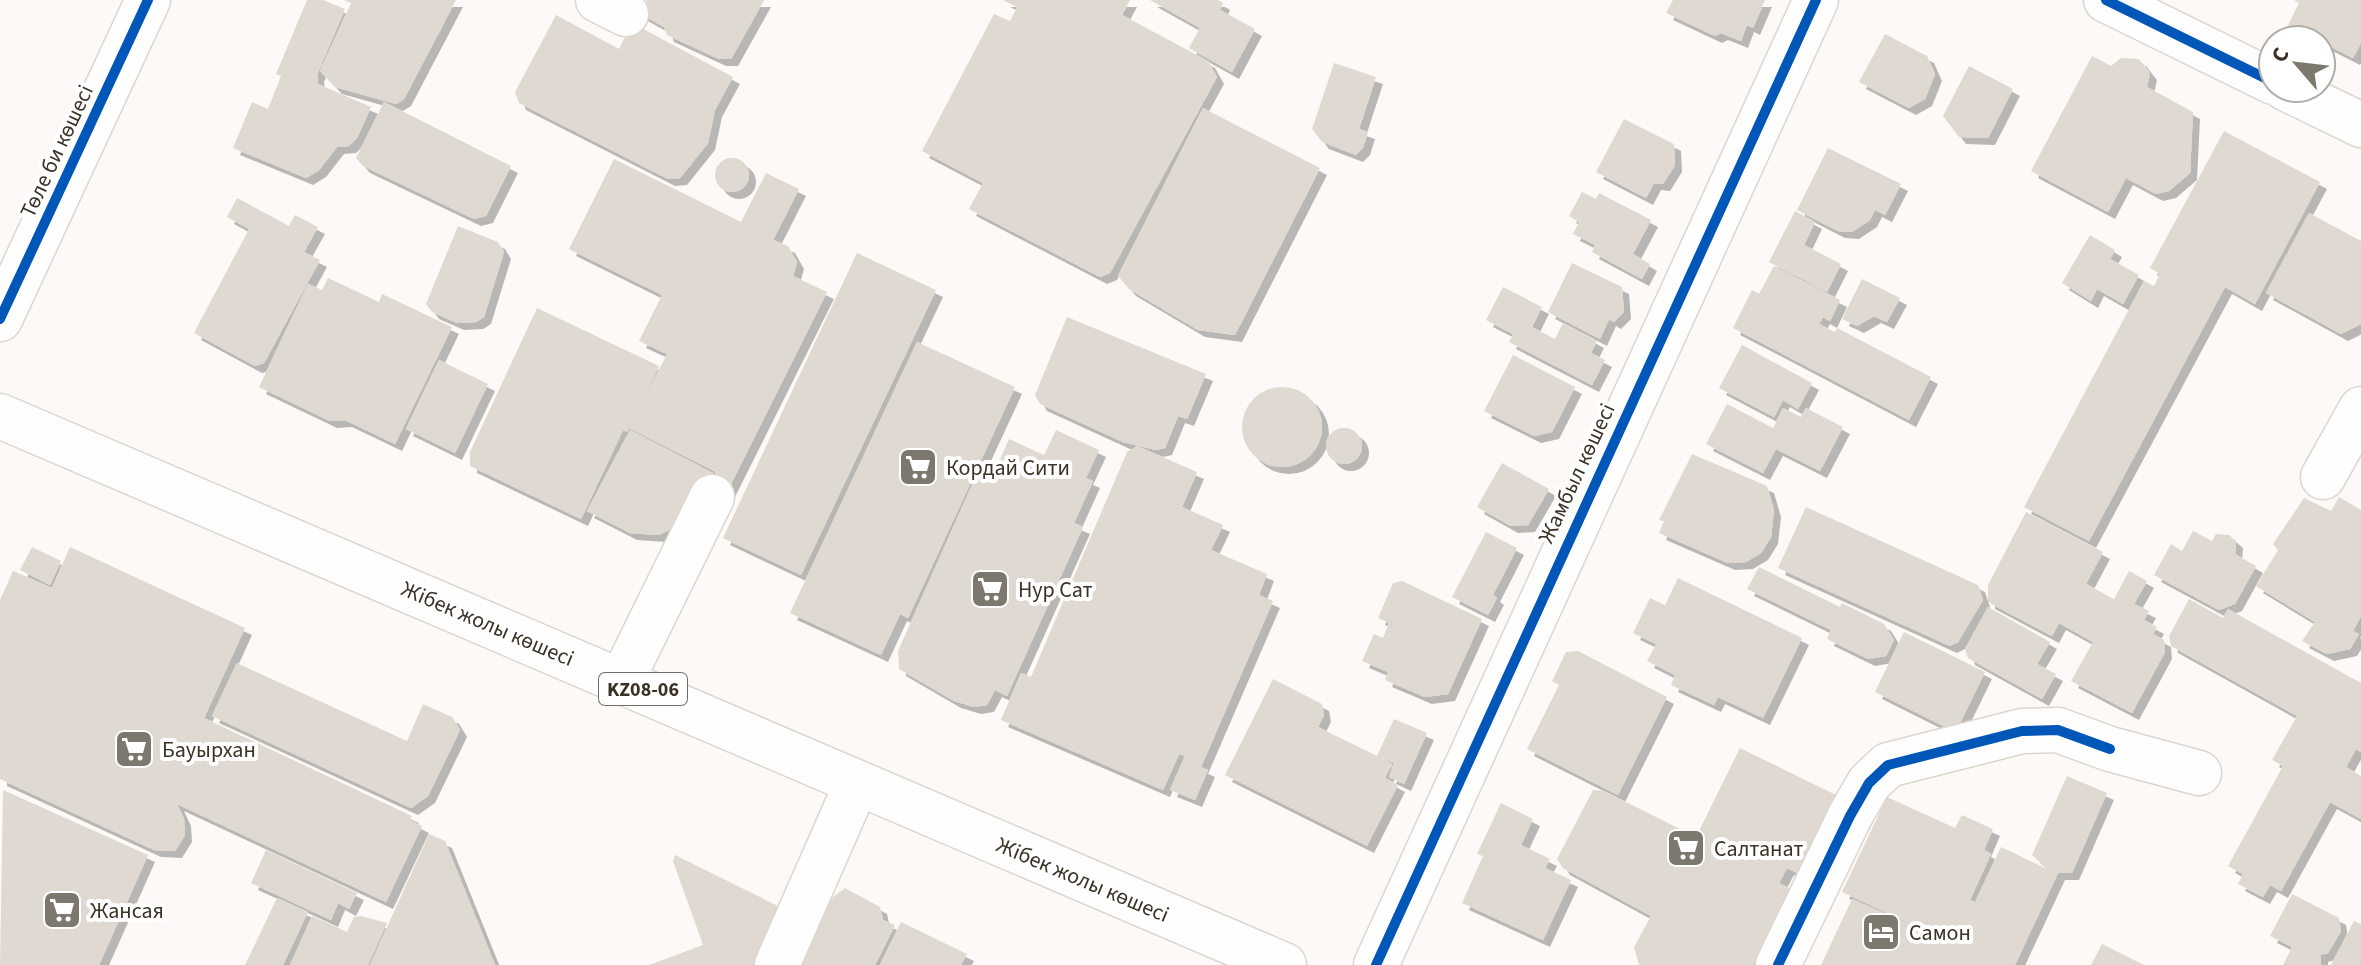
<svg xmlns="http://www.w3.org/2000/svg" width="2361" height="965" font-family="'Source Sans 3',sans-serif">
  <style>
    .building { fill: #dfd9d1; filter: url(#shadow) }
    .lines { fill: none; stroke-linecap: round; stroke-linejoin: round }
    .minor-casing { stroke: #dbd7cf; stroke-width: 47 }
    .highway-casing { stroke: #dbd7cf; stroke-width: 47 }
    .minor { stroke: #fffefe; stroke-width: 44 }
    .highway { stroke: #fffefe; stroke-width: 44 }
    .cycleway-casing { stroke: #fff; stroke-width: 15 }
    .cycleway { stroke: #0057b8; stroke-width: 10 }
    .labels { text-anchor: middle; stroke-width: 8; stroke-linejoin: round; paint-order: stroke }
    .shield { fill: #fff; stroke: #747066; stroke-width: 2 }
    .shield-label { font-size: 20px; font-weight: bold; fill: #393225 }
    .street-label { font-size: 22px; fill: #393225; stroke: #fff }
    .poi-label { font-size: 22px; fill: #393225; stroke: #fff; text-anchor: start }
  </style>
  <defs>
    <filter id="shadow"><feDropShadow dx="7" dy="7" stdDeviation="0" flood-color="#0004"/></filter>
  </defs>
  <rect width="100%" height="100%" fill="#fcf9f6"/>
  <!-- building -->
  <path class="building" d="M307 0H323L345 9 317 75 318 84 371 107 357 138 349 146 337 147 319 170 306 178 233 148 252 102 268 109 281 76 276 74Z
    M344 0H456L404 99 396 104 335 87 320 71 351 3Z
    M647 0H764L731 59H719L667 35 664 27 639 13Z
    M1003 0H1130L1122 15 1208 61 1217 77 1110 273 1100 277 969 209 983 183 922 151 994 14 1010 21 1017 7Z
    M1150 0H1218L1223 3 1220 10 1255 29 1232 72 1189 48 1200 28Z
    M1673 0H1765L1753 28 1747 25 1741 41 1721 33 1715 36 1666 13Z
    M2294 0H2361V43L2353 58 2288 25 2299 3Z
    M556 15 619 49 632 23 733 77 715 110 708 143 680 178 668 179 519 103 515 92Z
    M1885 34 1927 56 1935 74 1925 99 1909 108 1859 82Z
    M2092 56 2111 66 2121 58 2139 59 2150 73 2147 87 2193 112 2190 173 2169 191 2156 194 2126 178 2108 212 2031 171Z
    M1334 63 1376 77 1359 129 1368 132 1363 148 1356 155 1322 142 1312 129Z
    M1969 66 2013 89 1988 138 1959 137 1943 116Z
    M384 102 511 166 486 216 474 219 363 166 356 158Z
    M1203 108 1320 168 1235 335 1198 330 1129 289 1118 276Z
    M1624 119 1674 144 1675 165 1663 184 1654 183 1646 198 1596 172Z
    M2224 131 2320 182 2255 304 2225 287 2089 541 2024 507 2144 281 2154 286 2160 274 2150 268Z
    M1828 148 1901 184 1885 215 1875 210 1870 220 1852 232 1838 231 1797 210Z
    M715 175a17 17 0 1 1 34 0a17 17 0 1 1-34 0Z
    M614 159 741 222 766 173 799 189 773 240 788 246 797 262 793 276 827 292 727 492 710 483 716 472 629 428 627 432 623 430 581 519 470 466V452L537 308 659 366 636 415 667 354 639 341 662 295 569 249Z
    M1582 192 1596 199 1599 193 1651 220 1633 254 1650 264 1642 279 1592 252 1595 245 1573 234 1579 222 1569 216Z
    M237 198 289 226 295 215 318 227 304 252 320 260 264 363 255 366 194 333 249 229 227 217Z
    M1795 211 1815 222 1804 245 1841 264 1827 292 1769 262Z
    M2309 213 2361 241V324L2341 334 2266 293Z
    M458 226 498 242 504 252 484 317 476 322 457 323 432 312 426 304Z
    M2090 235 2115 250 2110 259 2139 275 2123 304 2097 289 2091 301 2062 283Z
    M857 253 936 290 801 575 723 538Z
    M1572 263 1622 287 1624 312 1614 322 1609 319 1600 339 1548 312Z
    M1774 266 1840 300 1830 321 1823 317 1819 324 1835 332 1837 328 1931 377 1909 420 1733 328 1752 290 1759 294Z
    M328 278 379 302 382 294 452 327 395 444 345 420 330 421 259 387 308 284 322 290Z
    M1862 279 1900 298 1887 322 1874 316 1857 326 1842 319Z
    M1503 287 1542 307 1532 327 1555 339 1563 323 1597 341 1591 353 1605 360 1592 385 1509 342 1513 334 1486 320Z
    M1067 317 1206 374 1187 419 1178 416 1165 448 1156 450 1123 442 1040 404 1035 395Z
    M917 342 1015 387 908 618 900 614 881 655 790 613Z
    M1742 345 1812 383 1798 409 1783 400 1774 417 1719 388Z
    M1513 355 1575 387 1552 432 1534 436 1484 411Z
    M439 360 488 384 455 453 406 429Z
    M1242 427a40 40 0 1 1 80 0a40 40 0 1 1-80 0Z
    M1727 404 1773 428 1783 408 1801 417 1806 408 1843 427 1820 471 1776 449 1763 473 1706 444Z
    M1326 446a18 18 0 1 1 36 0a18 18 0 1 1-36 0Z
    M630 430 713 473 691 518 659 535 630 533 587 511Z
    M1056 430 1099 450 1086 478 1093 481 1074 523 1083 527 1007 696 995 690 987 705 974 707 954 701 899 669 898 651 976 476 990 483 1009 439 1044 455Z
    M1137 446 1197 472 1182 507 1223 525 1211 550 1267 574 1259 595 1273 601 1201 767 1208 770 1195 800 1170 790 1185 756 1179 754 1163 790 1001 720 1021 673 1031 677 1127 452Z
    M1692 454 1767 486 1774 510 1771 537 1761 553 1746 562 1728 563 1659 533 1664 521 1659 520Z
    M1502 463 1549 489 1528 525 1511 526 1477 507Z
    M2339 497 2361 510V616L2353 631 2359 634 2350 649 2327 654 2302 641 2315 622 2256 586 2278 550 2273 544 2304 498 2331 511Z
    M1806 507 1978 585 1983 600 1958 642 1950 646 1778 568Z
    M2026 512 2103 552 2086 584 2114 599 2129 571 2147 581 2134 604 2149 611 2144 620 2157 627 2153 634 2164 640 2165 652 2132 713 2071 681 2093 642 2059 623 2052 636 1988 602V585Z
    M2193 531 2212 541 2216 534 2229 535 2236 541 2235 554 2256 566 2235 604 2219 610 2154 575 2171 544 2182 551Z
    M1486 532 1517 548 1493 595 1497 598 1488 615 1452 597Z
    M32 547 61 561 50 585 20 570Z
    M70 547 245 628 204 718 412 816 410 820 422 826 386 902 177 804 184 819 185 835 175 851 154 850 0 779V600L13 571 52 588Z
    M1759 567 1840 607 1842 603 1884 624 1894 640 1886 656 1868 659 1827 639 1831 630 1747 589Z
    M1678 578 1802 638 1763 718 1718 697 1714 705 1671 685 1675 675 1647 661 1656 644 1633 633 1650 598 1665 605Z
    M1402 581 1482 619 1448 694 1425 697 1385 680 1388 672 1362 661 1374 634 1383 638 1389 623 1378 618 1393 583Z
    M2189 599 2223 618 2228 609 2361 683V752L2356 749 2346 767 2361 776V819L2330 802 2281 891 2270 885 2263 897 2238 884 2243 874 2228 866 2283 766 2272 760 2297 716 2171 646 2169 636Z
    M1988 607 2050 642 2037 664 2056 674 2042 699 1968 658 1965 649Z
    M1904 632 1985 672 1959 725 1945 727 1875 692Z
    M1578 651 1667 697 1618 795 1527 749 1559 685 1552 681 1566 652Z
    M237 663 407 741 423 704 452 717 460 730 428 796 411 808 212 716Z
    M1273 679 1322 704 1324 715 1318 727 1377 756 1394 719 1427 733 1404 784 1389 777 1394 763 1381 758 1392 764 1385 778 1398 785 1367 846 1225 775Z
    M1740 748 1836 795 1797 873 1787 868 1779 883 1791 889 1753 965H1639L1634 947 1651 916 1563 868 1557 859 1593 790 1604 791 1696 837Z
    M2067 776 2107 793 2072 873H2058L2015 965H1821L1852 899 1952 943 1842 892 1887 797 1955 828 1962 815 1993 829 1984 850 1991 854 1970 900 1975 902 2001 847 2047 869 2032 855Z
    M3 790 148 855 99 965H0Z
    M1501 803 1533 819 1521 845 1550 859 1545 868 1571 880 1543 940 1462 903 1483 856 1477 854Z
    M429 834 445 841 495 965H370Z
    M266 850 357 893 349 909 338 903 331 920 251 883Z
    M675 855 786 910 759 965H649L703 945 673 861Z
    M845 888 880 907 883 920 895 925 875 965H799L833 897Z
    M2292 894 2339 918 2341 931 2328 953 2321 955V965H2283L2292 947 2270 936Z
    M277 898 308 912 283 965H245Z
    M312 916 347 932 354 917 361 916 387 923 368 965H290Z
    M2354 921 2361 924V965H2331Z
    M901 922 967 954 961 965H880Z
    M2102 944 2144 965H2091Z"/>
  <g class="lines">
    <!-- minor casing -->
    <g class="minor-casing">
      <path id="minor" d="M598 0 626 14
        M2106 0 2273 82
        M2285 88 2361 125
        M0 319 148 0
        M2323 477 2361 409
        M622 680 712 497
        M777 965 857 783
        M1376 965 1816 0
        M1778 965 1850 816 1869 783 1888 765 2022 731 2058 730 2110 749 2199 773"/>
    </g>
    <!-- highway casing -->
    <g class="highway-casing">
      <path id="highway" d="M0 416 1284 965"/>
    </g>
    <!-- minor -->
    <use href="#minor" class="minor"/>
    <!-- highway -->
    <use href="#highway" class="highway"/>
    <!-- cycleway casing -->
    <g class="cycleway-casing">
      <path id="cycleway" d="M2106 0 2273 82
        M0 319 148 0
        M1376 965 1816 0
        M1778 965 1850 816 1869 783 1888 765 2022 731 2058 730 2110 749"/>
    </g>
    <!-- cycleway -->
    <use href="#cycleway" class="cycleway"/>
  </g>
  <!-- icons -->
  <defs>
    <g id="supermarket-square" transform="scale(2)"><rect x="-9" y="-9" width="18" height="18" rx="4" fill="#7d786e" stroke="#fff"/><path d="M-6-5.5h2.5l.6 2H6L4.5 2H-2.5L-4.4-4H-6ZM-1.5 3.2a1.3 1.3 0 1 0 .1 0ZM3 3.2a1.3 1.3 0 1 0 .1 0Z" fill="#fff"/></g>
    <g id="hotel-square" transform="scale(2)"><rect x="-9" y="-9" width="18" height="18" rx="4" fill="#7d786e" stroke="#fff"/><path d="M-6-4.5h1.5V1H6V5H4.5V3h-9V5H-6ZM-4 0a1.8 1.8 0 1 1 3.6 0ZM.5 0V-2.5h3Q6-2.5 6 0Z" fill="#fff"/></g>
  </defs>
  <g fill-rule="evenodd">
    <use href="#supermarket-square" x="918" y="467"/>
    <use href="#supermarket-square" x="990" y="589"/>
    <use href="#supermarket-square" x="134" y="749"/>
    <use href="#supermarket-square" x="1686" y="848"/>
    <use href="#supermarket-square" x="62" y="910"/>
    <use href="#hotel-square" x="1881" y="932"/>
  </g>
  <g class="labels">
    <!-- shield labels -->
    <rect class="shield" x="599" y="673" width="88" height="32" rx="6"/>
    <g class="shield-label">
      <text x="643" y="696">KZ08-06</text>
    </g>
    <!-- street labels -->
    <g class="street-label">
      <text transform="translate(56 151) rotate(-65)" y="8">Төле би көшесі</text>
      <text transform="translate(1576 473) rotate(-65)" y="8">Жамбыл көшесі</text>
      <text transform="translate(488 623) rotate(23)" y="8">Жібек жолы көшесі</text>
      <text transform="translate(1083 879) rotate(23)" y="8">Жібек жолы көшесі</text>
    </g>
    <!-- poi labels -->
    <g class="poi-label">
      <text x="946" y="475">Кордай Сити</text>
      <text x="1018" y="597">Нур Сат</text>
      <text x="162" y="757">Бауырхан</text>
      <text x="1714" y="856">Салтанат</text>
      <text x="90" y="918">Жансая</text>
      <text x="1909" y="940">Самон</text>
    </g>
  </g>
  <!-- north arrow -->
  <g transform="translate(2297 64) rotate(298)"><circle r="38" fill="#ffffff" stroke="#b0ada8" stroke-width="2"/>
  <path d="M0-6L14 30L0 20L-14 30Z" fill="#7d786e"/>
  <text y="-12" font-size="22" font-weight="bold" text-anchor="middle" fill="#393225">С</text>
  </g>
</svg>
